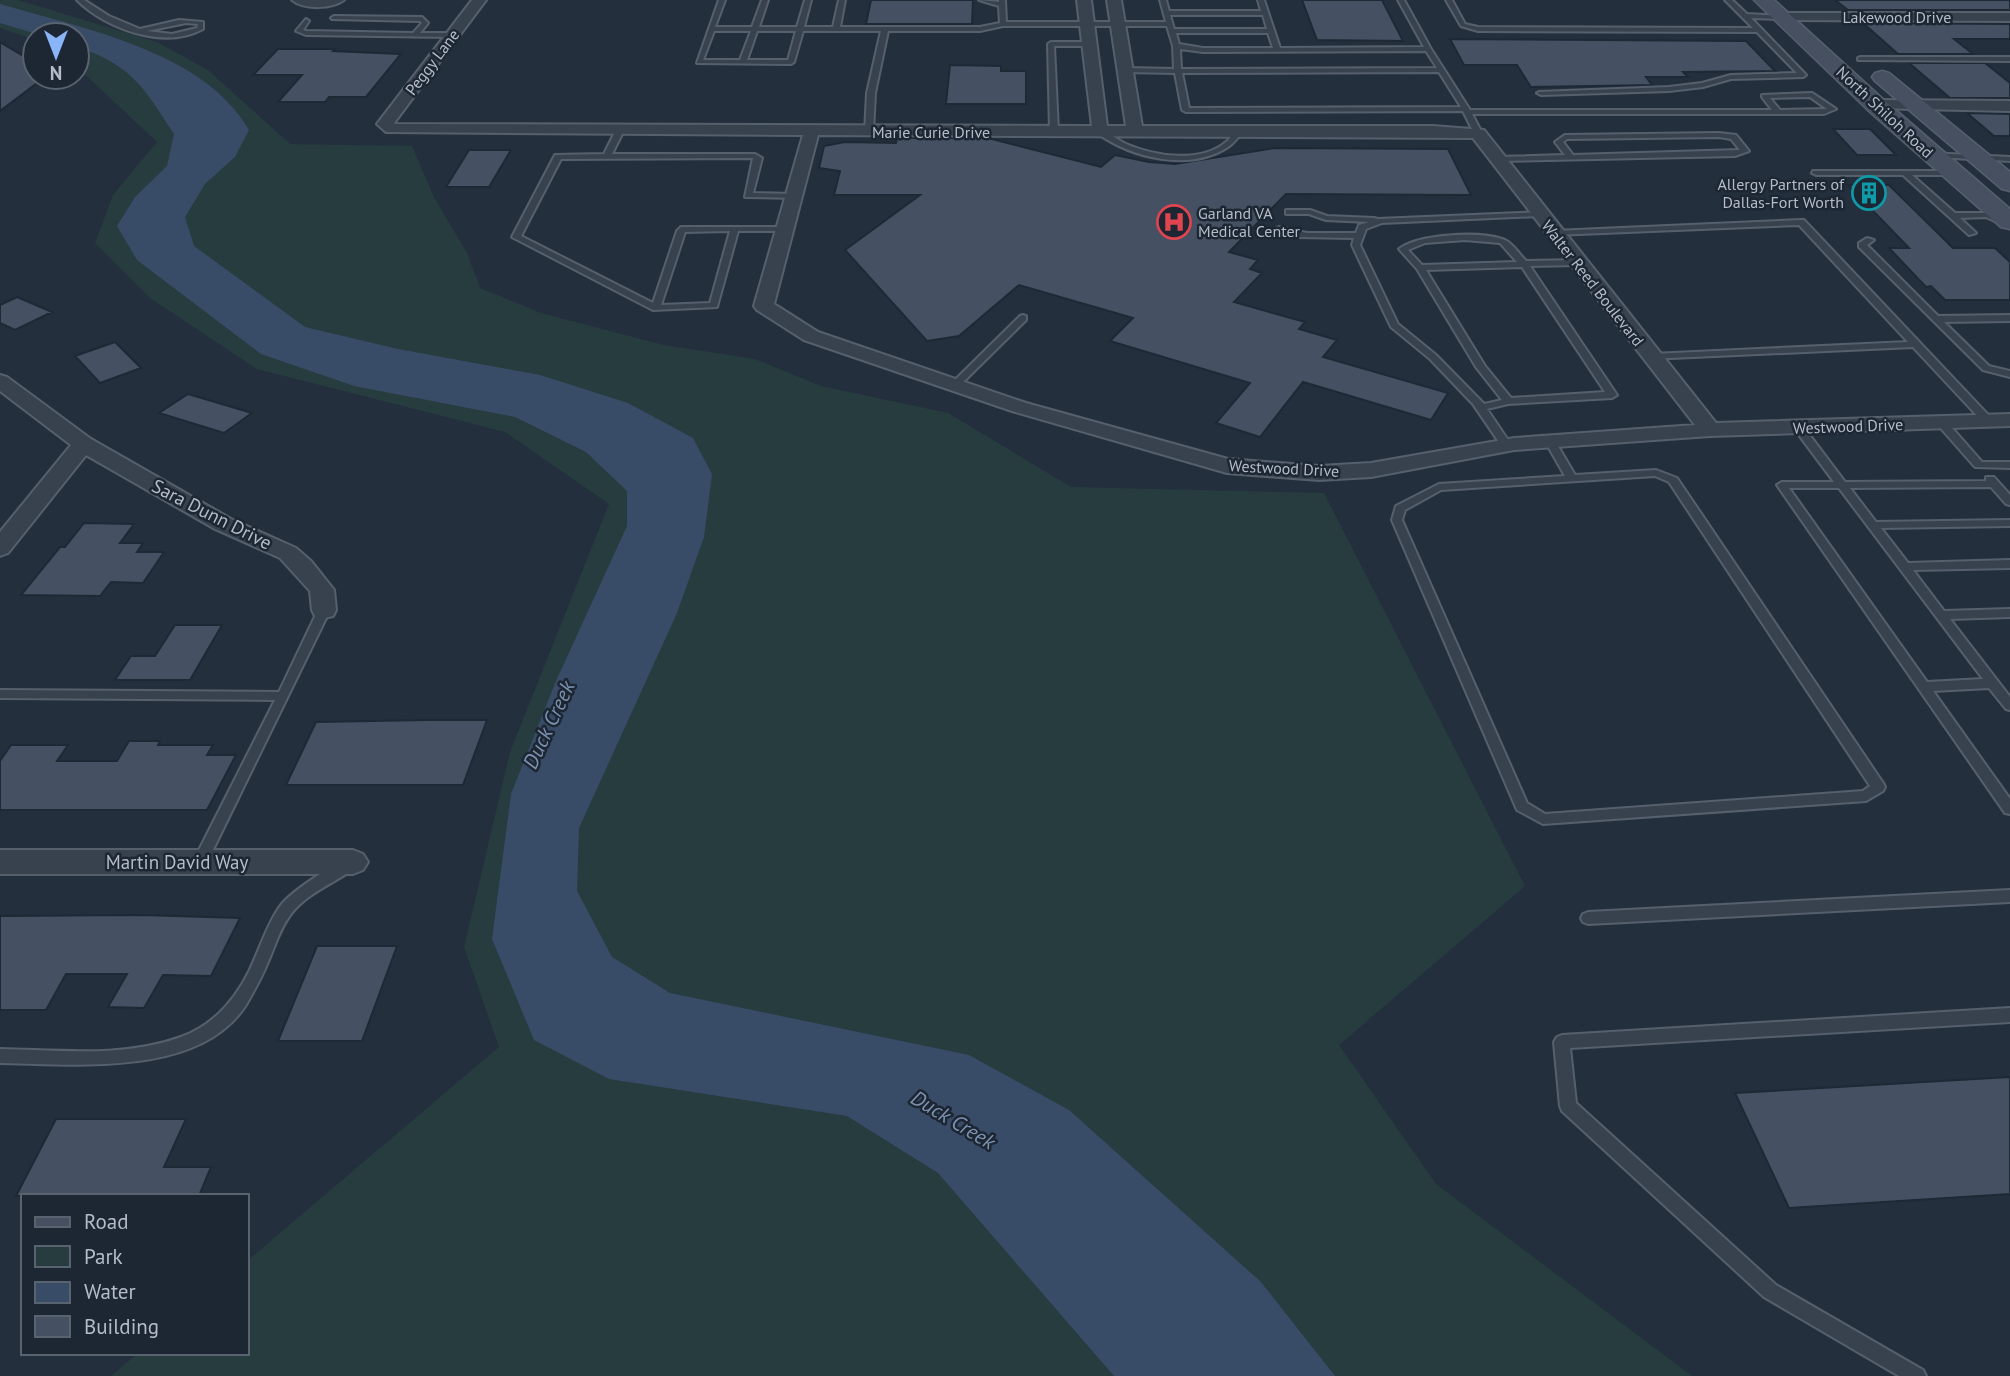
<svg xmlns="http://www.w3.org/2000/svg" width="2010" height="1376" font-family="'PT Sans',sans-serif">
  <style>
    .green { fill: #263c3f }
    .water { fill: #394c67 }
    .building { fill: #455162; stroke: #1f2835; stroke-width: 2 }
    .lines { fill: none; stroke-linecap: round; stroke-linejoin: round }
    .lane-casing { stroke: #565f6c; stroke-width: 4 }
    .street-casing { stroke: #565f6c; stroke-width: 4 }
    .secondary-casing { stroke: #565f6c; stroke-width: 3 }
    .lane { fill: #38414e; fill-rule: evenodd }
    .street { fill: #38414e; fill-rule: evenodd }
    .secondary { fill: #465061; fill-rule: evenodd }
    .labels { text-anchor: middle; stroke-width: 5; stroke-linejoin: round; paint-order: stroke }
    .far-street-label { font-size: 16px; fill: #b4bcc9; stroke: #1d2633 }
    .far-poi-label { font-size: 16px; fill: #b4bcc9; stroke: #1d2633; text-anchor: end }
    .street-label { font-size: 19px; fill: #b4bcc9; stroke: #1d2633 }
    .water-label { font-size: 21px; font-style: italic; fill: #7c92b1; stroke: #1d2633 }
  </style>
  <rect width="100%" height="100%" fill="#242f3e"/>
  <!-- green -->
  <path class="green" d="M0 0H18L157 42 208 70 290 144 412 146 434 197 467 253 480 288 541 313 664 345 755 359 821 386 948 413 1071 487 1324 493 1525 886 1339 1045 1436 1184 1692 1376H111L138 1353H247V1261L499 1047 464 947 510 752 609 504 505 432 257 369 150 298 95 243 113 195 157 142 77 67V35H35V40L0 28Z"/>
  <!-- water -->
  <path class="water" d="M0 4C81 28 204 51 249 130L235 157 205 184 185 217 194 246 305 327 398 349 540 375 628 403 693 438 712 474 704 537 677 613 579 828 577 891 612 957 670 993 969 1055 1069 1110 1261 1282 1335 1376H1114L938 1173 847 1116 609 1079 534 1040 492 939 511 794 556 681 627 526V491L586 452 515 417 354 386 261 354 137 260 117 226 135 197 167 166 174 134C144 88 132 65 77 47V35H40L0 23Z"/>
  <!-- building -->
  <path class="building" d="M871 0H973L972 24H866Z
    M1302 0H1382L1403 41 1317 40Z
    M1835 0H2010V10H1848Z
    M1863 23 2010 24V39H1954L1973 54H1898Z
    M1450 39 1746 41 1775 71 1683 72 1688 77H1646L1652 85 1531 87 1517 65H1464Z
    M0 42 35 63V77H45L0 111Z
    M278 49H335L333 51 401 54 366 97H329L325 102H278L302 75H253Z
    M1909 63H1985L2010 83V98H1950Z
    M950 65 1001 66V71H1026V104H946Z
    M1967 113 2010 114V136H1994Z
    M1833 129H1870L1896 155H1857Z
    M897 138H988L1101 167 1115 155 1149 162 1175 164 1275 148 1448 149 1471 195 1286 194 1229 252 1258 260 1250 269 1262 273 1234 302 1305 322 1299 329 1337 340 1323 357 1448 393 1431 420 1303 382 1260 437 1216 423 1250 383 1110 341 1133 318 1019 285 959 336 927 341 845 250 920 195H834L840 171 819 168 824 146 845 142 896 143Z
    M469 150H511L489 187H446Z
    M1848 185H1889L1953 248H1995L2010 262V300H1945L1931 286 1926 287 1889 248H1909Z
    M17 297 52 312 15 330 0 323V305Z
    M115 342 141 368 100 383 75 356Z
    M188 394 252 413 224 433 159 413Z
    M84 523 134 524 120 543H143L137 552H164L143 583 111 582 100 596 21 595 60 547H65Z
    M175 625H222L190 680H115L131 656H155Z
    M428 720H487L463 785H286L316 722Z
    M129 741H160L158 745H213L207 755H236L207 810H0V761L11 745H68L57 761H117Z
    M141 915 240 918 211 976 163 975 144 1008 108 1007 127 974H66L46 1010H0V916Z
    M317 946H397L362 1041H278Z
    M2010 1077V1194L1789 1208 1735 1093Z
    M56 1119H186L164 1167H211L199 1196H16Z"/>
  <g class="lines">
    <!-- lane casing -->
    <g class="lane-casing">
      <path id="lane" d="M77 0H84L109 16 140 29 179 20 203 22V29C165 50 106 29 77 0ZM186 23 198 24 197 28 172 34 147 31Z
        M719 0H725L715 27H752L762 0H768L759 27H797L805 0H811L804 27H833L839 0H845L840 27H980L1000 23 999 6 979 0 999 2V0H1005L1006 22H1166L1160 0H1166L1169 11H1261L1258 0H1264L1280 48 1424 47 1398 0H1404L1431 49 1470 110H1772L1762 97V95L1812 93 1836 109 1824 114H1472L1482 133 1478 135 1474 133 1463 111 1186 112 1182 110 1175 73 1125 72 1122 70 1125 68 1174 69 1173 46 1167 26H1003L980 31H888L875 93 873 132 869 134 865 132 867 93 881 31H803L794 62 791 64 697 63ZM1170 15H1263L1267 29H1174ZM714 31H751L740 60H703ZM757 31H796L788 60H747ZM1176 33H1268L1273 48H1203L1179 44ZM1180 49 1203 52 1426 51 1437 68 1181 69ZM1439 72 1461 107 1189 108 1182 73ZM1810 97 1827 109 1780 110 1770 98Z
        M1446 0H1452L1465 24 1478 27 1753 28 1725 0H1732L1747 14 1786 16 1784 19 1751 18 1806 75 1803 77 1731 79 1703 87 1669 91 1541 95 1537 93 1539 92 1669 87 1702 83 1731 75 1797 73 1757 32 1478 31 1461 26Z
        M334 16 422 17 428 23 420 33H452L455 35 452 37 306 35 296 31 306 19 309 21 303 30 306 31 413 33 422 23 420 21 332 19 331 18Z
        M1051 42H1090L1093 44 1090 46H1054L1058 131 1054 133 1050 131 1048 44Z
        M1860 57H2010V61L1858 60V58Z
        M617 128 624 130 612 154H755L762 158 753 193 796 194 800 196 796 198 745 197 753 158 561 159 521 236 653 303 677 231 681 227H787L788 229 784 231H738L717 307 653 310 512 237 555 155 604 154ZM730 231 710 303 661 305 685 232Z
        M1097 129C1107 130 1117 140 1126 144 1154 156 1200 164 1226 142 1230 139 1233 133 1236 129L1243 131C1238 137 1234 143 1228 147 1189 172 1132 158 1097 133Z
        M1719 133 1736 135 1749 151 1735 156 1497 161 1493 159 1497 157 1565 155 1555 142 1565 135ZM1719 137 1731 139 1740 150 1573 155 1563 142 1567 139Z
        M1930 153 2010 157V161L1933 157 1929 155Z
        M1813 171H1956L1957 173 1953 175H1912L1955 213H1987L2010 223V228L1986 217 1960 218 1976 233 1969 235 1903 175H1816L1812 173Z
        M1286 210H1310L1327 216 1374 218 1378 219 1542 212V216H1539L1382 223 1366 229 1360 245 1398 324 1436 355 1484 404 1502 400 1476 367 1417 269 1399 249C1418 234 1479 231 1502 239 1511 241 1520 255 1526 261L1580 260V264L1577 265 1530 266 1617 395 1612 398 1508 404 1487 409 1512 446 1511 448H1503L1473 404 1430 359 1391 327 1352 245 1354 238 1297 237 1275 229 1279 227 1307 233H1356L1359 225 1369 222 1326 220 1309 214H1286ZM1465 240 1500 243 1517 262 1422 265 1408 250 1425 243ZM1522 267 1605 392 1511 398 1485 366 1426 270Z
        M1801 220H1804L1992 419V423H1984L1913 347 1649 359 1647 357 1652 354 1908 342 1799 225 1554 235 1550 233 1554 231Z
        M1867 238 1874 240 1867 245 1938 316 2010 315V321L1944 322 1989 366 2010 371V377L1983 370 1859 247V243Z
        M1023 315 1026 316V320L958 387H952V383L1020 316Z
        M1942 420 1946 421 1982 462H2010V468L1975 467 1938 425V421Z
        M1798 424 1802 425 1845 482 1986 481V477H1994L2010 495V505L2006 504 1991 487 1850 488 1876 522 2010 520V526L1881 528 1908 563 2010 560V568L1913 570 1944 611 2010 609V617L1950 619 2010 697V710L2006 709 1989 688 1933 691 2010 799V814L2005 813 1777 485 1782 482H1834L1793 427ZM1789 488H1839L1983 679 1927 682Z
        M1550 438 1555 441 1575 475 1656 470 1677 478 1883 783 1885 787 1883 791 1866 801 1543 824 1517 810 1392 520 1396 506 1439 484 1565 476 1545 441ZM1655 476 1669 482 1870 786 1863 791 1545 814 1527 803 1402 520 1405 510 1441 490Z
        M324 606 330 610 207 862 205 866 200 867 195 866 193 862 275 700 0 698V690L279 692 318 610Z
        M347 860 352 862 354 866 352 870C332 884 306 894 291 914 280 928 275 946 268 962 262 977 254 991 246 1005 199 1078 74 1064 0 1063V1049C59 1050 124 1058 181 1037 217 1024 241 993 255 958 263 940 269 921 281 905 292 891 330 866 347 860Z
        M2010 890V902L1588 924 1583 922 1581 918 1583 914 1588 912Z
        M2010 1008V1022L1570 1048 1576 1103 1776 1285 1923 1370 1926 1376H1899L1764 1297 1562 1111 1560 1106 1554 1042 1557 1037 1562 1035Z"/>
    </g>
    <!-- street casing -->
    <g class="street-casing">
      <path id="street" d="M292 0H344C332 9 304 10 292 0Z
        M472 0H486L394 123 396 124 1092 126 1077 0H1091L1107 126H1126L1107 0H1121L1142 126H1433L1484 130 1716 423 2010 414V426L1710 436 1514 450 1371 477 1319 480 1227 473 1012 411 804 340 757 310 754 306 803 135 386 132 377 124ZM818 135 1473 138 1695 425 1514 438 1371 463 1319 466 1228 459 1026 403 818 332 774 304Z
        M1784 13H2010V21L1779 20 1777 17Z
        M1876 100 2010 101V111L1871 108 1868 105 1871 102Z
        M0 375 7 377 91 439 231 519 296 548 311 561 334 590 336 610 333 616 324 618 315 616 312 610 310 591 280 558 215 529 86 455 8 553 0 556V532L71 445 0 391Z
        M0 850H353L363 854 368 862 363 870 353 874H0Z"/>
    </g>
    <!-- secondary casing -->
    <g class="secondary-casing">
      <path id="secondary" d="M1754 0H1774L1884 100 2010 209V229L2001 227 1868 110Z
        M1882 71 1889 73 2010 172V191L2002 189 1875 81 1872 77 1875 73Z"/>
    </g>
    <!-- lane -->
    <use href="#lane" class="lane"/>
    <!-- street -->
    <use href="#street" class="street"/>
    <!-- secondary -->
    <use href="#secondary" class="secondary"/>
  </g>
  <!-- icons -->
  <defs>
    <g id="building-ring" transform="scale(1.75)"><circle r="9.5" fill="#1d2633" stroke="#0f9aa8" stroke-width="1.5"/><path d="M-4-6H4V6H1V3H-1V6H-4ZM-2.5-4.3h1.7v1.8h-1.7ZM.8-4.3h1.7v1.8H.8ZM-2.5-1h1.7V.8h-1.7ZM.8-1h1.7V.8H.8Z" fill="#0f9aa8"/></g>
    <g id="hospital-ring" transform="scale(1.75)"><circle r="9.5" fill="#1d2633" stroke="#e0444e" stroke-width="1.5"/><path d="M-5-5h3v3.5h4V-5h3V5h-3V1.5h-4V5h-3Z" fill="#e0444e"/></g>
  </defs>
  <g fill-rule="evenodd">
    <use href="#building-ring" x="1869" y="193"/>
    <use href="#hospital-ring" x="1174" y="222"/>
  </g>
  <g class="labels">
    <!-- far-street labels -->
    <g class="far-street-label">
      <text x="1897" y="23">Lakewood Drive</text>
      <text transform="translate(432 62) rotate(-53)" y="6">Peggy Lane</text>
      <text transform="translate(1885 112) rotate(43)" y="6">North Shiloh Road</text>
      <text x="931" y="138">Marie Curie Drive</text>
      <text transform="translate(1593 283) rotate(52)" y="6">Walter Reed Boulevard</text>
      <text transform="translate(1848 426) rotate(-2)" y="6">Westwood Drive</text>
      <text transform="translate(1284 468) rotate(3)" y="6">Westwood Drive</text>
    </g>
    <!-- far-poi labels -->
    <g class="far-poi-label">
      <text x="1844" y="190">Allergy Partners of<tspan x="1844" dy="18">Dallas-Fort Worth</tspan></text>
      <text x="1198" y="219" text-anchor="start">Garland VA<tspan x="1198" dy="18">Medical Center</tspan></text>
    </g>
    <!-- street labels -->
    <g class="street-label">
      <text transform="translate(212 514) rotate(27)" y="7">Sara Dunn Drive</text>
      <text x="177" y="869">Martin David Way</text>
    </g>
    <!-- water labels -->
    <g class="water-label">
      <text transform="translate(549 725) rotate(-65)" y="7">Duck Creek</text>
      <text transform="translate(953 1120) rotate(31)" y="7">Duck Creek</text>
    </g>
  </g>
  <!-- legend -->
  <rect x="21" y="1194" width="228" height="161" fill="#1d2633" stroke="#59626f" stroke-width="2"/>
  <rect x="35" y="1217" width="35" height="10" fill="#465061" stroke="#59626f" stroke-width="2"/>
  <text x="84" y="1229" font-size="21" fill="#b4bcc9">Road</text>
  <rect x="35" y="1246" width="35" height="21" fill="#263c3f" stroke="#59626f" stroke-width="2"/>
  <text x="84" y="1264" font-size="21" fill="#b4bcc9">Park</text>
  <rect x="35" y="1282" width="35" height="21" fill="#394c67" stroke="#59626f" stroke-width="2"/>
  <text x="84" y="1299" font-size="21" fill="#b4bcc9">Water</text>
  <rect x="35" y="1316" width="35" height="21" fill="#455162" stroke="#59626f" stroke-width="2"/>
  <text x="84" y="1334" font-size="21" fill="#b4bcc9">Building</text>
  <!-- north arrow -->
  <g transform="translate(56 56) rotate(180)"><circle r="33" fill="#1d2633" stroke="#59626f" stroke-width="2"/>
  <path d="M0-5L12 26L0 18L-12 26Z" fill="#8ab4f8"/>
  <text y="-10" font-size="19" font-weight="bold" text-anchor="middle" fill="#b4bcc9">N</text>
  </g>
</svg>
